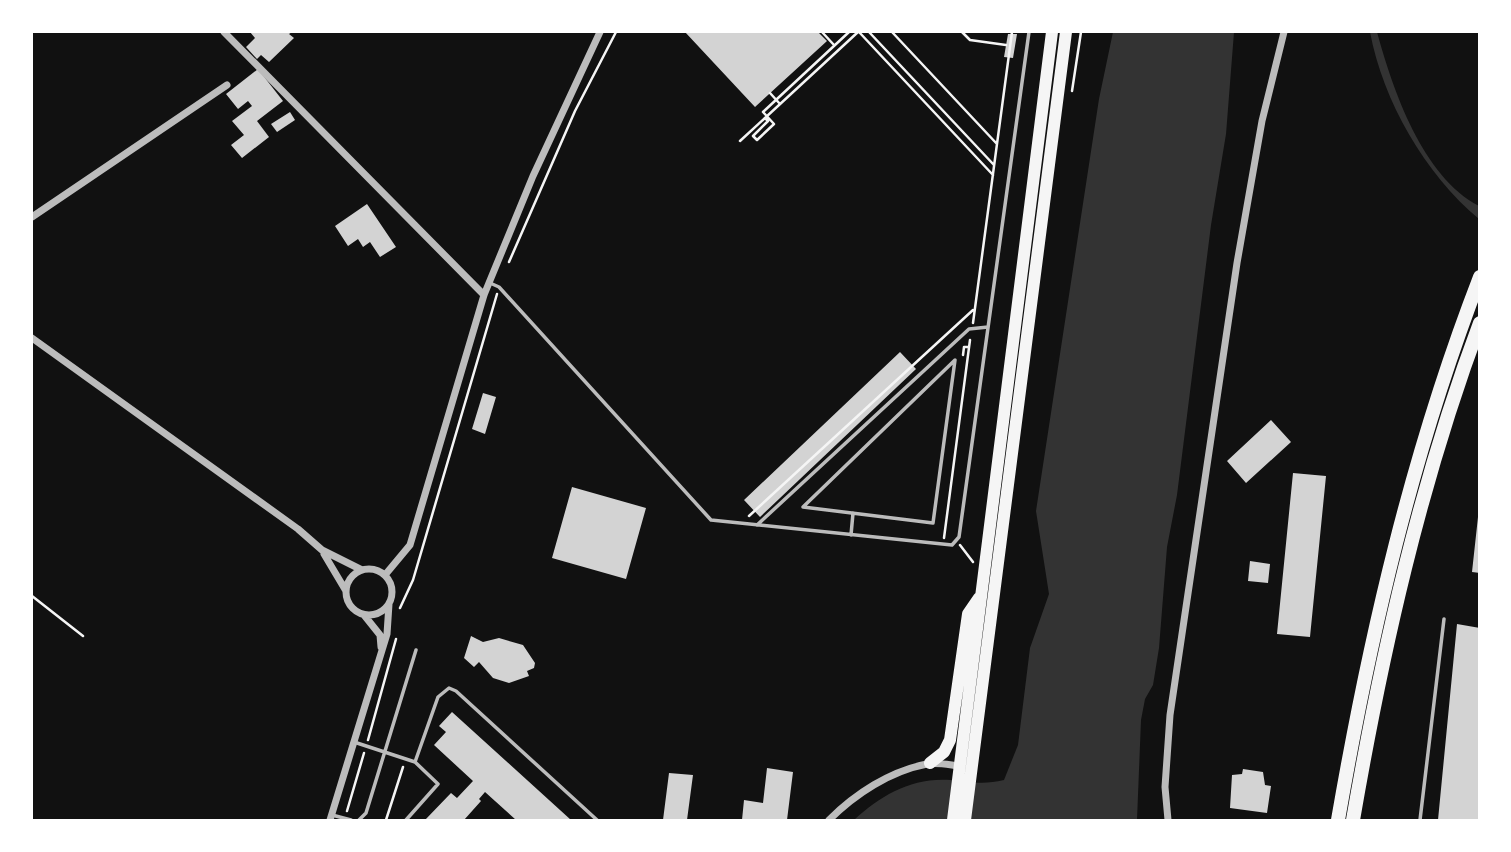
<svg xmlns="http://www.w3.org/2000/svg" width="1511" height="852" font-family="Inter,sans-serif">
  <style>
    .water { fill: #333 }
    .building { fill: #d3d3d3 }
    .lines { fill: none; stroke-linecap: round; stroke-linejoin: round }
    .path { stroke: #f5f5f5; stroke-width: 2.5 }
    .service { stroke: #bcbcbc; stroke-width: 3.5 }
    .minor { stroke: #bcbcbc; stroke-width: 7 }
    .trunk { stroke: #f5f5f5; stroke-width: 12 }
    .motorway { stroke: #f5f5f5; stroke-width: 14 }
  </style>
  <rect width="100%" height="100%" fill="#111"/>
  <!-- water -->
  <path class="water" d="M1113 32H1234L1226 134 1211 225 1177 495 1167 547 1159 648 1153 685 1145 699 1141 720 1137 820H854C881 795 912 777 951 780 971 782 984 785 1004 780L1018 745 1030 648 1049 594 1036 511 1099 99Z
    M1370 32H1377C1393 90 1422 176 1479 206V219C1425 174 1383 101 1370 32Z"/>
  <!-- building -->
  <path class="building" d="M250 32H292L289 34 294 38 269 62 261 55 257 59 246 47 255 38Z
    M685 32H818L827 41 755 107Z
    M1008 34H1017L1013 58 1004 57Z
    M258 69 283 101 257 121 269 137 242 158 231 145 244 135 232 121 252 106 248 101 238 109 226 94Z
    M290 112 295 120 277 132 271 124Z
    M367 204 396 247 380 257 370 242 363 247 358 239 348 246 335 226Z
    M900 352 916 369 760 517 744 500Z
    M483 393 496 397 485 434 472 429Z
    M1271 420 1291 442 1246 483 1227 461Z
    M1293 473 1326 476 1310 637 1277 634Z
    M572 487 646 508 626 579 552 558Z
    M1478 517H1480V573L1472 572Z
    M1250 561 1270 564 1268 583 1248 581Z
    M1457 624 1480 628V820H1438Z
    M471 636 483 642 499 638 523 645 535 663 534 668 527 671 529 676 509 683 493 678 479 662 474 667 464 658Z
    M452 712 549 800 571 820H516L485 792 479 799 481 801 464 820H425L451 793 457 798 473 781 434 745 446 732 439 726Z
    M767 768 793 772 787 820H742L744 800 763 803Z
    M1243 769 1263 772 1265 785 1271 786 1267 813 1230 808 1232 775 1242 774Z
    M669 773 693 775 687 820H663Z"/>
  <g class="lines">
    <!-- path -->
    <path class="path" d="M822 32 834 45
      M859 32 993 175
      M869 32 994 165
      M892 32 997 144
      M962 32 970 40 1006 45
      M1072 91 1081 32
      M770 93 780 104
      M765 118 768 121 753 136 757 140 774 124 763 112 849 32
      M740 141 858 32
      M509 262 575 111 616 32
      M973 323 1012 32
      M963 355 964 347H969
      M749 516 973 310
      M944 538 970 340
      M960 545 973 562
      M32 596 83 636
      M400 608 413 580 497 294
      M368 740 396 639
      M347 811 364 753
      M386 820 403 767"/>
    <!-- service -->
    <path class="service" d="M490 283 499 287 711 520 952 545 959 537 1029 32
      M955 360 933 523 803 507Z
      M757 525 969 329 988 327
      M851 535 853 513
      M354 742 415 762 438 784 406 820
      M415 762 438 697 449 688 456 691 597 820
      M332 815 351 820
      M359 820 366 813 416 650
      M1420 820 1444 619"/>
    <!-- minor -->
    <path class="minor" d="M224 32 484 295
      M32 217 227 85
      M32 338 298 529 322 550 362 570
      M324 554 346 591
      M346 592a23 23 0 1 1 46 0a23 23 0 1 1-46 0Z
      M385 575 410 545 484 295 533 176 600 32
      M364 615 380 635 381 647
      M330 820 387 634 389 604
      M829 820C855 794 890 771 927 764 937 762 950 765 960 766
      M1168 820 1165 787 1170 715 1237 263 1262 121 1284 32"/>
    <!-- trunk -->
    <path class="trunk" d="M930 763 944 752 950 740 968 614 979 598
      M953 820 1052 32
      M965 820 1066 32"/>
    <!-- motorway -->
    <path class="motorway" d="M1338 820C1370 635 1412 453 1480 277
      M1353 820C1382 652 1420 483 1480 323"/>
  </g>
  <!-- border -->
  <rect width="1511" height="852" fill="none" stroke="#ffffff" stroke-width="66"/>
</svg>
